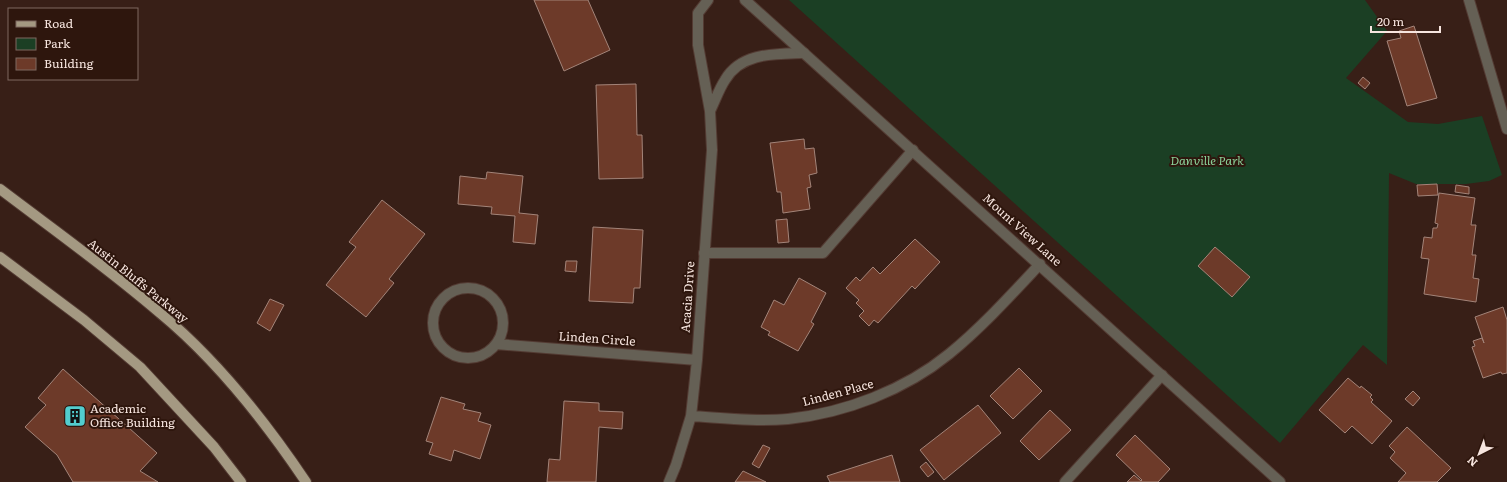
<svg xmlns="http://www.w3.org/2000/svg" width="1507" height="482" font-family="Literata,serif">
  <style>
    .green { fill: #1b3f24 }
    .building { fill: #6d3a29; stroke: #a38479 }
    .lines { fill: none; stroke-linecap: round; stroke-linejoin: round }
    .service-casing { stroke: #533b33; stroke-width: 12 }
    .minor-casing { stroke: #533b33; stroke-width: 12 }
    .tertiary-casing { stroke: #533b33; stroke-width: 12 }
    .primary-casing { stroke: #533b33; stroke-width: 12 }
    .service { stroke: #656055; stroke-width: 10 }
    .minor { stroke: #656055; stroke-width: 10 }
    .tertiary { stroke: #656055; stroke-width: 10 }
    .primary { stroke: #a49982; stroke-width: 10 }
    .labels { text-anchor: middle; stroke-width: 4; stroke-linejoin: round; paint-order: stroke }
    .park-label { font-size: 12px; font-style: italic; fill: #8bd29a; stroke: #2e160d }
    .street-label { font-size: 12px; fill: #f7e5df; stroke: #2e160d }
    .poi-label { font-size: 12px; fill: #f7e5df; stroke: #2e160d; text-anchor: start }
  </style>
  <rect width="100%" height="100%" fill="#381f17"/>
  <!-- green -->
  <path class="green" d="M789 0H1365L1387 31 1346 78 1408 122 1438 124 1482 116 1502 175 1489 181 1466 184H1416L1389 173 1387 365 1363 345 1280 443Z"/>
  <!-- building -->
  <path class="building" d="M534 0H588L610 50 564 71Z
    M1414 26 1437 98 1407 106 1387 41 1401 38 1399 31Z
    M1363 77 1370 83 1365 89 1358 83Z
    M636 84 637 135H642L643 178 599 179 596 85Z
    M804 139 805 149 814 148 817 173 809 175 811 187 807 188 810 209 783 213 781 192H777L770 143Z
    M487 172 523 176 519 213 538 215 535 244 513 242 515 216 491 214 492 207 458 204 460 176 486 179Z
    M1437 184 1438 195 1418 196 1417 185Z
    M1456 185 1469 187V194L1455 192Z
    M1439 193 1475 198 1471 225H1476L1472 255H1476L1473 278 1479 279 1476 302 1424 294 1429 259 1421 258 1424 237 1432 238 1433 228H1437L1438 224 1435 223Z
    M382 200 425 234 389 279 394 283 366 317 326 285 356 247 349 242Z
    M787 219 789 242 778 243 776 220Z
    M593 227 643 230 640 288H634L633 303 589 301Z
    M915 239 940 262 915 289 912 286 878 323 874 320 869 326 859 316 864 311 856 303 859 300 846 288 856 277 860 281 873 267 880 274Z
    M1215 247 1250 277 1232 297 1198 266Z
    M566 261H577L576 272 565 271Z
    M799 278 826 293 811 322 814 324 798 351 768 335 770 332 761 327 774 300 784 305Z
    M270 299 284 305 270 331 257 323Z
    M1503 307 1507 320V373L1502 374 1501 372 1483 378 1472 347 1475 346 1473 341 1482 338 1484 343 1475 317Z
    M1019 368 1042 391 1013 419 990 396Z
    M63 369 157 453 140 471 158 482H73L57 455 25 427 46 405 38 398Z
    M1348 378 1360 388 1361 386 1372 395 1370 397 1373 400 1371 402 1392 421 1372 444 1352 426 1345 433 1319 410Z
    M1413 391 1420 398 1413 406 1405 399Z
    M441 397 465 404 463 409 481 413 478 421 491 425 480 459 454 450 451 461 429 454 433 443 426 441Z
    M564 401 599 403V411L623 412 622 429 599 427 596 482H547L549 459 560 460Z
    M978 405 1001 433 944 480 920 450Z
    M1050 410 1071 430 1039 460 1020 441Z
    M1407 427 1451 468 1437 482H1398L1406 473 1390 458 1395 452 1389 446Z
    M1135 435 1170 469 1158 482H1127L1134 475 1141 481 1142 480 1116 455Z
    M763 445 770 448 759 468 752 464Z
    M892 455 900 482H830L827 476Z
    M926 462 934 472 928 477 920 467Z
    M743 471 766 482H735Z"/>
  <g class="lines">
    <!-- service casing -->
    <g class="service-casing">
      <path id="service" d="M704 253H823L913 150
        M1065 482 1162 375"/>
    </g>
    <!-- minor casing -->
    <g class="minor-casing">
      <path id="minor" d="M1469 0 1507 129
        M710 111C715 101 719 89 725 80 741 52 776 54 804 53
        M433 323a35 35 0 1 1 70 0a35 35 0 1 1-70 0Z
        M496 344 697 360
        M691 416C723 418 756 422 788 419 845 413 905 390 949 354 982 327 1011 295 1040 264
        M669 482 676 465 691 416 697 360 712 150 710 111 698 45V13L708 0"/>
    </g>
    <!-- tertiary casing -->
    <g class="tertiary-casing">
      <path id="tertiary" d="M745 0 1280 482"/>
    </g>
    <!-- primary casing -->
    <g class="primary-casing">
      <path id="primary" d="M0 189C54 230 109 269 160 313 217 360 265 421 306 482
        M0 257 84 320 140 367 214 447 241 482"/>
    </g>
    <!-- service -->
    <use href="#service" class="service"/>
    <!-- minor -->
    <use href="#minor" class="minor"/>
    <!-- tertiary -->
    <use href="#tertiary" class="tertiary"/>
    <!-- primary -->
    <use href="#primary" class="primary"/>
  </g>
  <!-- icons -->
  <defs>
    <g id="building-square" transform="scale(1.15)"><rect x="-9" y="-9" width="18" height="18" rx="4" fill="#52cdce" stroke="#2e160d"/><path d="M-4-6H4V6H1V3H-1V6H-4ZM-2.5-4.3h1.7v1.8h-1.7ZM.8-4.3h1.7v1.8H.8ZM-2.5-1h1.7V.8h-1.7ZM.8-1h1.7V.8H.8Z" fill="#111"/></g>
  </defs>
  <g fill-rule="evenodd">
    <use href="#building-square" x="75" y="416"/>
  </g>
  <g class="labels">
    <!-- park labels -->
    <g class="park-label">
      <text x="1207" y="165">Danville Park</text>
    </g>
    <!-- street labels -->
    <g class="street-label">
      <text transform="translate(1022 230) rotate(42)" y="4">Mount View Lane</text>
      <text transform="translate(138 281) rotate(39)" y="4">Austin Bluffs Parkway</text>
      <text transform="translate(688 297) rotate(-86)" y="4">Acacia Drive</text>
      <text transform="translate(597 339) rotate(4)" y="4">Linden Circle</text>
      <text transform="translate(838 393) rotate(-15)" y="4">Linden Place</text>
    </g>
    <!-- poi labels -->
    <g class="poi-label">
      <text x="90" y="413">Academic<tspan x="90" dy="14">Office Building</tspan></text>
    </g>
  </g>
  <!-- legend -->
  <rect x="8" y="8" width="130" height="72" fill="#2e160d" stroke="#7e6961"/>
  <rect x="16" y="21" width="20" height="6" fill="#a49982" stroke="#7e6961"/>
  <text x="44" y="28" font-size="12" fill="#f7e5df">Road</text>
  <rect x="16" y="38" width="20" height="12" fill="#1b3f24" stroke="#7e6961"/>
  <text x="44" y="48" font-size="12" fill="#f7e5df">Park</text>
  <rect x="16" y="58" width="20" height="12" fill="#6d3a29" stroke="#7e6961"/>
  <text x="44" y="68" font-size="12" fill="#f7e5df">Building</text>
  <!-- north arrow -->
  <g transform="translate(1479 454) rotate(222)" stroke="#2e160d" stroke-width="3" paint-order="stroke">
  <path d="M0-3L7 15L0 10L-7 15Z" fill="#f7e5df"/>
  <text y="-6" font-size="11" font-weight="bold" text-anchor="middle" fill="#f7e5df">N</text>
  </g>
  <!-- scale -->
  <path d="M1371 26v6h69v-6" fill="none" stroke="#f7e5df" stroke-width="2"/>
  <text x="1377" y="26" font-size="12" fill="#f7e5df" stroke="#2e160d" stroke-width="3" paint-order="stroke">20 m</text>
</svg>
